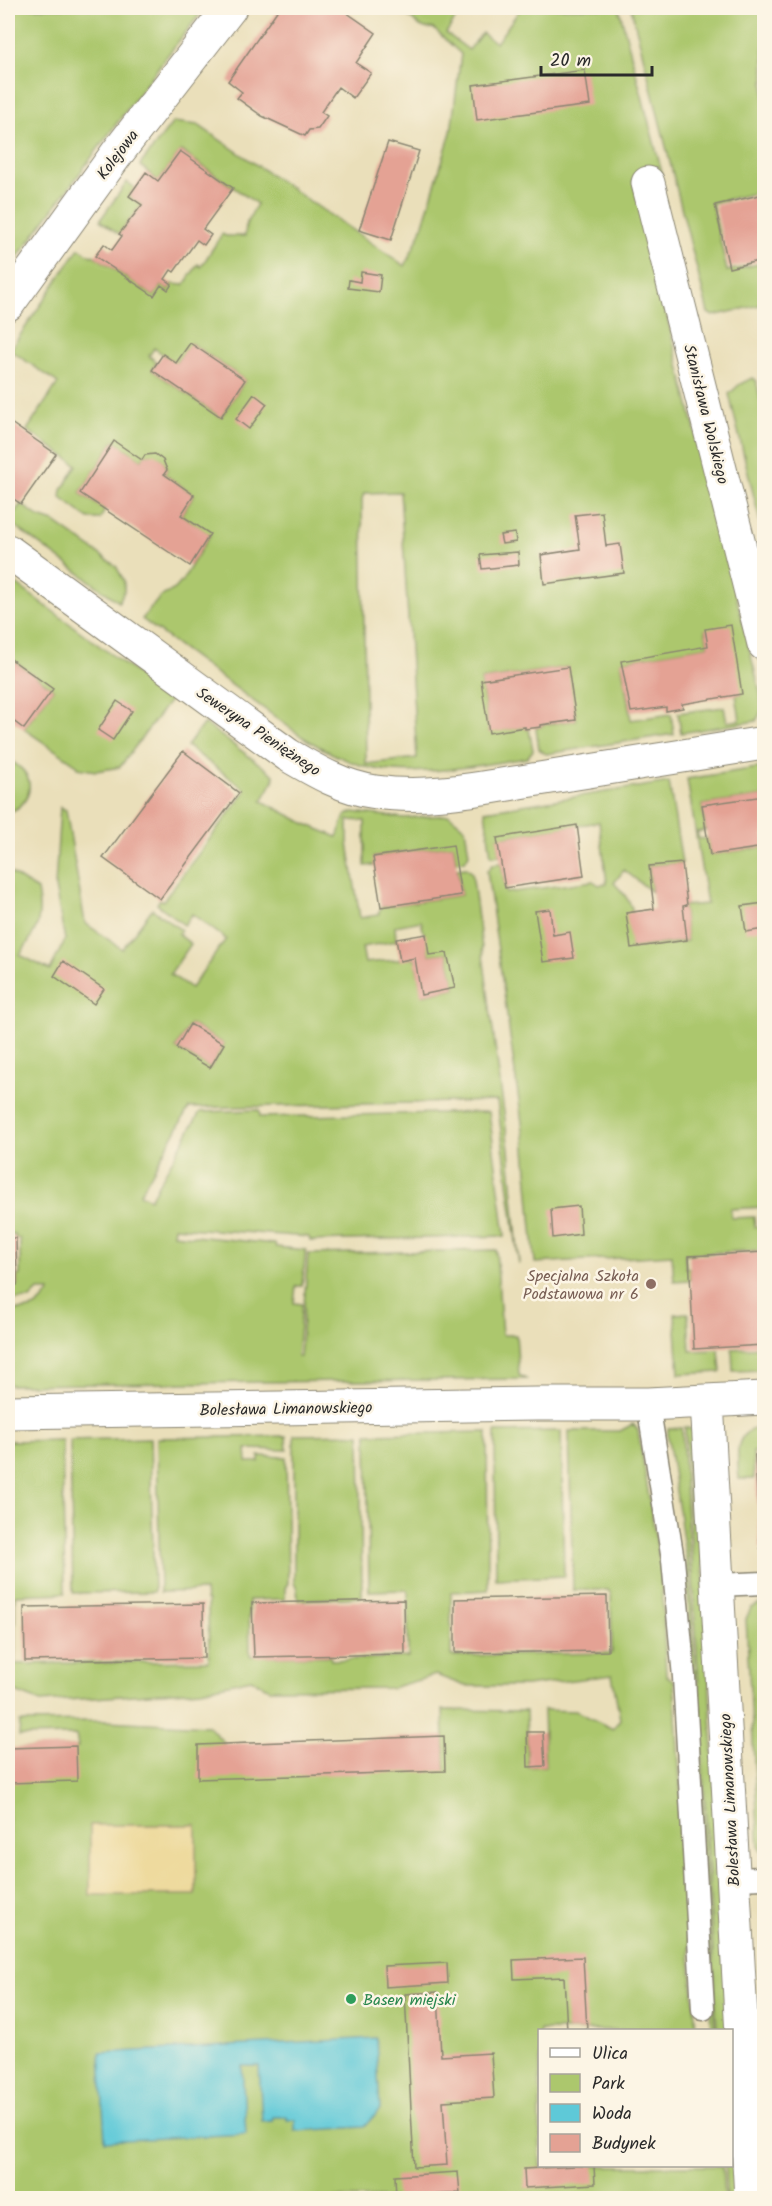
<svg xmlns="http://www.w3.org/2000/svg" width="772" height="2206" font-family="Kalam,sans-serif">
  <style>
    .green { fill: #acc76d; stroke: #6c794c; stroke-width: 1.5; fill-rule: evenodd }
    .sand { fill: #eeda9e; stroke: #8c8264; stroke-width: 1.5 }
    .water { fill: #5ec9d8; stroke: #447a82; stroke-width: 1.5 }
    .building { fill: #e4a294 }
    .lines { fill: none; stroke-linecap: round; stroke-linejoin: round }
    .lane-casing { stroke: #8a8572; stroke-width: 25 }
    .street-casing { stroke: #8a8572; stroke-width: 35 }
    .lane { stroke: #fff; stroke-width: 22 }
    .street { stroke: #fff; stroke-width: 33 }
    .education-dot { fill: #8d6e63; stroke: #fcf5e5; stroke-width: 2 }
    .leisure-dot { fill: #2e9e5b; stroke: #fcf5e5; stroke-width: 2 }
    .labels { text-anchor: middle; stroke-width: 5; stroke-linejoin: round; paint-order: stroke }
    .street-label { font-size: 16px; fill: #2b2b2b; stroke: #fcf5e5 }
    .education-label { font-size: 16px; fill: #785e54; stroke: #fcf5e5; text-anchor: end }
    .leisure-label { font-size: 16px; fill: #27864d; stroke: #fcf5e5; text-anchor: start }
  </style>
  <rect width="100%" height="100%" fill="#fcf5e5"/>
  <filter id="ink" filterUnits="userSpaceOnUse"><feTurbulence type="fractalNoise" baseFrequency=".0167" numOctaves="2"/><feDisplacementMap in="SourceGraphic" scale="12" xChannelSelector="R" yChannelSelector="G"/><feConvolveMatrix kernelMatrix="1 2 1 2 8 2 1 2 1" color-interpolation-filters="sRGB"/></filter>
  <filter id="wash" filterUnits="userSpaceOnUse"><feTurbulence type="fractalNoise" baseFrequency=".008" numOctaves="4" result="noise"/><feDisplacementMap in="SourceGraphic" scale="24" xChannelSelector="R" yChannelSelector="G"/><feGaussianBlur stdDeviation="1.35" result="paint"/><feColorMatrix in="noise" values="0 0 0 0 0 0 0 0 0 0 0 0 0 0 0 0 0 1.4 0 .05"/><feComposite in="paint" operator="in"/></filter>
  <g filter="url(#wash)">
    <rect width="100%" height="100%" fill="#eadfba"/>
    <!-- green -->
    <path class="green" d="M8 8H205L163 61 8 270Z
      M401 8H450L458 15 446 33 469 50 482 33 496 43 521 8H619L662 173 633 180 761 696 762 710 756 721 681 733 678 713 724 707 727 722 740 720 736 695 742 694 705 629 708 646 621 661 631 720 671 714 674 734 546 754 539 749 536 728 541 727V725L576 720 567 667 481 680 489 732 525 727 526 729H529L533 750 527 758C478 765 425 777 376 769 349 764 324 750 301 736L142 619 160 597 175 589 182 581 210 535 181 515 194 495 164 474 167 470C163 458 158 454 145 455L142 460 114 441 80 493 105 510 100 519H89L61 498 62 490 77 465 27 430 58 383 13 352 8 360V353L79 248 91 256 93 255 154 296 161 285 168 290 172 284 184 285 198 264 201 267 222 234 226 236H245L246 224 257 204 181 151 158 181 140 165 173 122 198 125 405 266 421 231 451 132 461 54 433 28C419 31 410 17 401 8ZM191 343 245 380 221 417 152 370 157 362 149 356 154 348 176 363ZM400 492 417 758 366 764 362 499 364 493Z
      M631 8H764V191L712 203 727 271 763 263 764 304 713 316 708 313Z
      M127 182 135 188 129 196 142 205 119 234 100 220Z
      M752 378 756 380 761 402H764V538L729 394 740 384Z
      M21 504 39 517 54 522 116 566 124 581V591L119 602 8 521Z
      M8 578 171 699 120 767 96 771 78 768 77 765 24 729 53 689 8 657Z
      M204 723 274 775V780L262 801 306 824 337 837 345 816 353 812 404 818 449 815 465 828 469 854 465 861 456 862 453 845 374 857 375 865 365 866V821L348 820V843L360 918 378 915 381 907 461 895 457 869 466 868 472 873 509 1150 519 1264 497 1101 189 1108 140 1194 150 1199 200 1112 259 1110 260 1117 489 1112 505 1236 310 1241 309 1237 174 1227 173 1234 275 1244 276 1247 306 1250 302 1286H296L294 1303 302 1304 297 1357H300L308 1254 496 1250 502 1335H516L519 1375 526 1379 8 1385V1310C31 1310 36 1312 50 1291H38L30 1299 8 1300V1285H17V1276L20 1275V1239L15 1238V1235H8V871L37 890C43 922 37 929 20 955L50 970 65 940 55 887 60 807 66 810 85 923 122 949 152 909 181 930 178 934 191 944 170 974 191 988 226 939 192 914 184 925 157 904 160 899 163 901 245 792V789L187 746ZM421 921 429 955 447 953 455 988 422 995 415 958 365 963 362 947 396 941 395 926ZM190 1024 224 1044 210 1068 176 1048Z
      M8 759C15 764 26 770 28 779 33 794 22 809 8 812Z
      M764 767V796L702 805 706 830 697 832 699 839 708 838 710 855 764 847V1207L730 1209 732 1218 754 1217 755 1227H764V1250L685 1254 686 1268H690V1280L674 1281 672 1255 535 1263 524 1137 487 871 493 864 501 863 506 893 593 881 599 885 607 883 599 822 498 838 500 855 491 856 485 811 669 782 682 863 649 866 652 892 624 870 614 883C639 908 633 914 631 948L687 941 683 906 707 904 687 779Z
      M688 1313 690 1351 719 1350 721 1372 679 1374 675 1314Z
      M764 1347V1370L733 1371 732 1349Z
      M633 1424 638 1430 661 1570 666 1675 674 1681 691 1967 696 2030H540V2166H722L724 2198H8V1749L78 1747 76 1735 19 1736 20 1722 105 1721 208 1726 241 1760 445 1770 443 1710 526 1711 528 1767 545 1766 543 1710 576 1711 613 1729 620 1719 612 1675 526 1686H465L436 1675 391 1688 269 1689 251 1679 201 1690 41 1702 8 1689V1441L62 1440 65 1593 15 1595V1664L209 1661 208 1601 206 1600 205 1591 160 1592 157 1438 286 1436 287 1450 246 1449 247 1462H259V1456L286 1457 288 1583 285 1588V1599L249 1600 250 1656H330L331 1660 408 1657V1590L369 1591 367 1434 487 1432 488 1590 451 1592V1656L612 1653 611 1594 608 1590H573L569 1431H620Z
      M685 1427 696 1431 728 2030H717Z
      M682 1428 715 2030H711L686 1559 668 1437V1429Z
      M756 1428H764V1451L753 1452 754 1479H739C738 1459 732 1435 756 1428Z
      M561 1431 564 1576 496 1579 495 1432Z
      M360 1434 362 1597 298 1600 297 1588 294 1583V1435Z
      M150 1438 154 1592 73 1593 70 1440Z
      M764 1602V1614L761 1615 764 1677V1855L759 1848 746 1619 751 1608Z
      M732 2086 738 2198H726L725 2166H732Z"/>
    <!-- sand -->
    <path class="sand" d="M90 1825H196V1895H90Z"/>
    <!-- water -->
    <path class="water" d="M376 2038 380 2109 364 2127 295 2131V2120H287V2117H273L272 2121 262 2122 259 2066H242L246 2134 105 2141 100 2053Z"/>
    <g id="blocks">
      <!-- building -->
      <path class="building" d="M279 8H344L343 10 376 33 356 63 371 73 353 98 338 87 321 112 327 116 318 129 309 130 305 136 262 116 237 98 242 92 228 81Z
        M585 70 590 105 477 120 473 85Z
        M388 142 419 151 391 240 359 230Z
        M180 151 233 188 203 229 211 235 204 245 197 240 174 272 171 270 165 279 172 284 168 290 161 285 154 296 95 256 104 244 112 250 122 236 119 234 142 205 129 196 146 172 158 181Z
        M764 194V265L762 260 729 268 715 205Z
        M361 272 381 275 379 292 348 288 349 280 360 282Z
        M190 343 245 380 221 417 152 370 163 354 176 363Z
        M254 394 267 404 249 429 236 419Z
        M11 423 56 454 21 504 8 495V429Z
        M114 441 142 460 145 455 155 454 163 460 167 470 164 474 194 495 181 515 210 534 190 566 80 493Z
        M602 512 606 546 620 544 624 573 544 584 541 555 580 549 575 515Z
        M515 533 516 542 502 544 500 535Z
        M518 552 519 565 482 569 480 555Z
        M731 625 742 694 682 704 683 708 666 711V707L631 712 621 661 708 646 705 629Z
        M8 657 53 689 24 729 8 717Z
        M568 667 576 720 541 725V727L525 729V727L489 733 481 680Z
        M117 701 132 711 113 740 98 730Z
        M183 751 239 793 160 899 103 858Z
        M764 796V847L710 855 702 805Z
        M577 825 584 876 505 888 497 838Z
        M453 845 461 895 381 907 373 857Z
        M682 863 687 905 683 906 687 940 631 948 626 913 654 909 649 866Z
        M764 903V929L746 932 742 906Z
        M550 909 553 935 570 932 574 958 543 962 535 911Z
        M426 934 429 955 447 953 455 988 421 995 415 958 400 961 396 939Z
        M63 961 104 989 94 1004 54 976Z
        M190 1024 224 1044 210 1068 176 1048Z
        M579 1206 581 1234 553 1238 551 1209Z
        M8 1238H16L17 1285H8Z
        M764 1252V1345L694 1349 689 1256Z
        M755 1455H764V1547L760 1548Z
        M607 1596 608 1651 455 1653V1599Z
        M404 1600 405 1654 254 1657 252 1603Z
        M203 1604 204 1658 25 1661 24 1607Z
        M527 1732H543L545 1766 528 1767Z
        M444 1736 445 1771 198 1779V1745Z
        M76 1746 77 1781 8 1783V1748Z
        M583 1957 587 2030H567L564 1977 514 1979 513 1960Z
        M447 1963 448 1983 385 1987 384 1966Z
        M438 1992 441 2056 491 2053 494 2098 443 2101 447 2165 414 2167 405 1994Z
        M574 2166H594L595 2184 525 2188 524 2169Z
        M458 2172 460 2193 396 2197 395 2176Z"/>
    </g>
  </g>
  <g filter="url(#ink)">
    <use href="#blocks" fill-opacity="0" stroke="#8a8572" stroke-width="1.5"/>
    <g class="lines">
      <!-- lane casing -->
      <g class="lane-casing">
        <path id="lane" d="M648 1404 673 1560 684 1677 703 2009
          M717 1585 764 1583
          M734 1879 764 1878"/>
      </g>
      <!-- street casing -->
      <g class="street-casing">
        <path id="street" d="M648 183 764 644
          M8 304 118 152 230 8
          M8 551 288 755C315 771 344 788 376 792 430 800 486 787 539 779 614 767 689 755 764 743
          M707 1401 751 2198
          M8 1412 538 1404H648L764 1398"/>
      </g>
      <!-- lane -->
      <use href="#lane" class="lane"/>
      <!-- street -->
      <use href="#street" class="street"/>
    </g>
  </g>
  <!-- markers -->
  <circle class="education-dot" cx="651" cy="1284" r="6"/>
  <circle class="leisure-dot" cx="351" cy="1999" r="6"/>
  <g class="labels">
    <!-- street labels -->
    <g class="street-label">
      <text transform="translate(117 154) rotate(-53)" y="6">Kolejowa</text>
      <text transform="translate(707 414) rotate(76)" y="6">Stanisława Wolskiego</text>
      <text transform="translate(259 731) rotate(34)" y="6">Seweryna Pieniężnego</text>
      <text transform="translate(286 1408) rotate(-1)" y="6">Bolesława Limanowskiego</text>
      <text transform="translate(729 1800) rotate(-93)" y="6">Bolesława Limanowskiego</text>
    </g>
    <!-- education labels -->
    <g class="education-label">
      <text x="639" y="1281">Specjalna Szkoła<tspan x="639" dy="18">Podstawowa nr 6</tspan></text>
    </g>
    <!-- leisure labels -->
    <g class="leisure-label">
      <text x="363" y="2005">Basen miejski</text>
    </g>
  </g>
  <!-- margin -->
  <rect width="772" height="2206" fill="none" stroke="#fcf5e5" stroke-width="30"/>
  <!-- legend -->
  <rect x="538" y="2029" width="195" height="138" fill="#fcf5e5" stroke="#a8a49b" stroke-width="1.5"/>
  <rect x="550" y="2048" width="30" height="9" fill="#ffffff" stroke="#a8a49b" stroke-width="1.5"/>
  <text x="592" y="2059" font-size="18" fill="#2b2b2b">Ulica</text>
  <rect x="550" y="2074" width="30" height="18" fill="#acc76d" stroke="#a8a49b" stroke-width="1.5"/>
  <text x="592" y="2089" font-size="18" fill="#2b2b2b">Park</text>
  <rect x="550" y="2104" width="30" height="18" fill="#5ec9d8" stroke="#a8a49b" stroke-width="1.5"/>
  <text x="592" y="2119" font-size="18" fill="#2b2b2b">Woda</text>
  <rect x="550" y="2134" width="30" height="18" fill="#e4a294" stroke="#a8a49b" stroke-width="1.5"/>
  <text x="592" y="2149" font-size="18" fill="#2b2b2b">Budynek</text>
  <!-- scale -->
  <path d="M541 66v9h111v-9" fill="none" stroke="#2b2b2b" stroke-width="3"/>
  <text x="550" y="66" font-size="18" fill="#2b2b2b" stroke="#fcf5e5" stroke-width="4.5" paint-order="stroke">20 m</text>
</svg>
